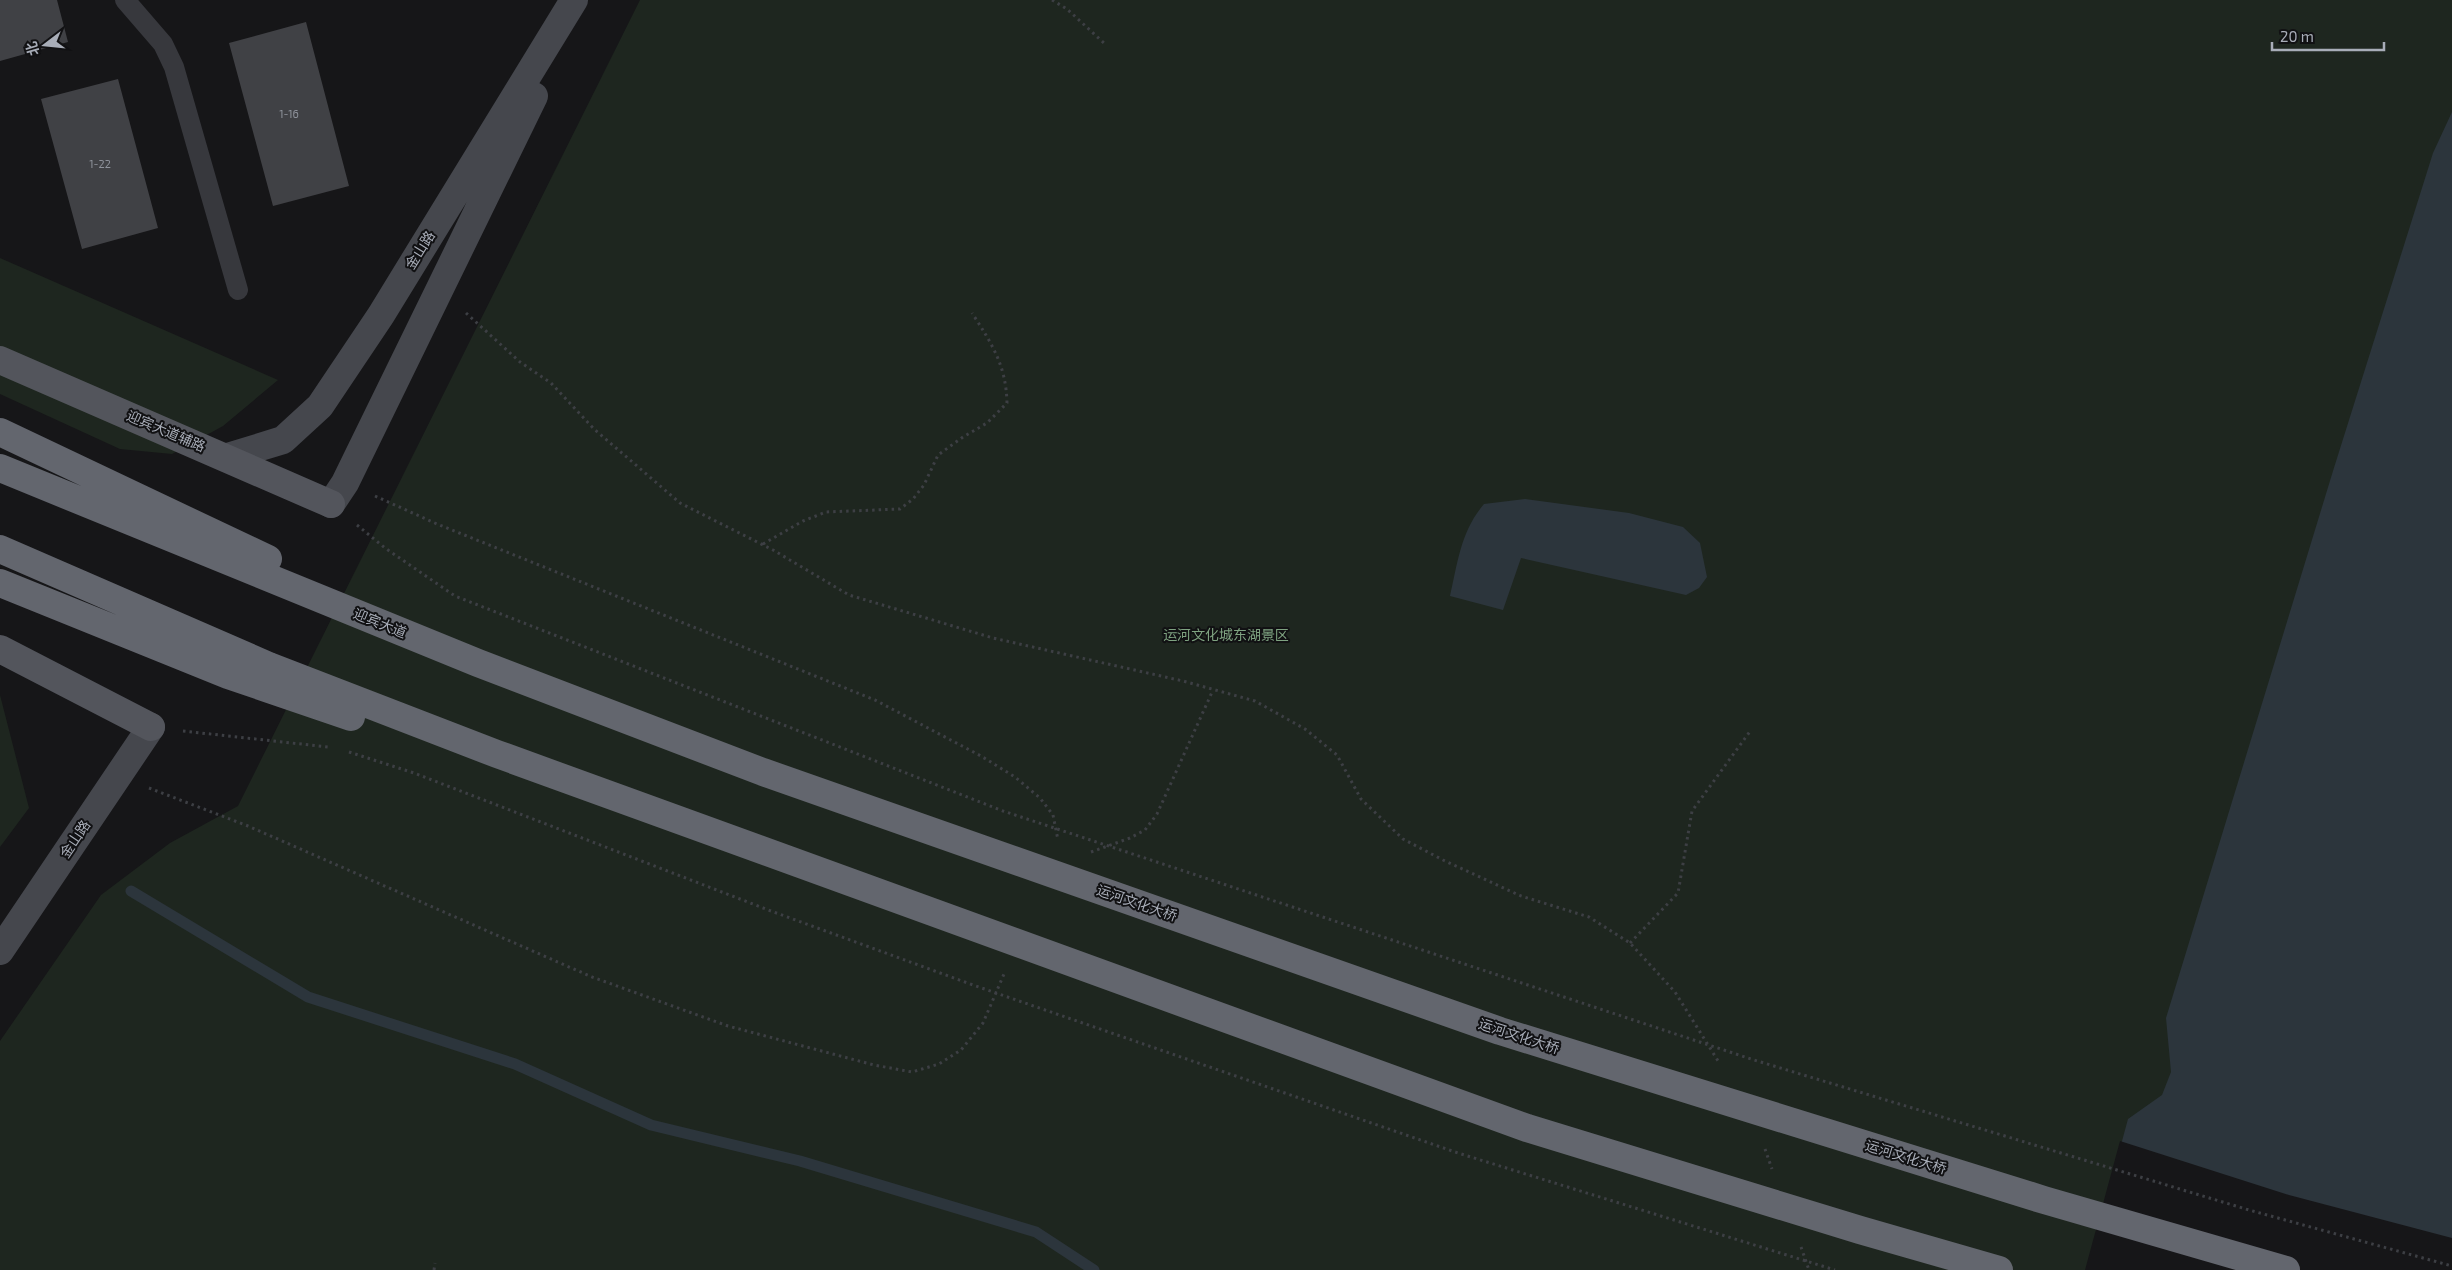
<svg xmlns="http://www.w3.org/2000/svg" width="2452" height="1270" font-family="'Exo 2','Noto Sans SC',sans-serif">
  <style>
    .green { fill: #1e261f }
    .water { fill: #2c353c }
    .pier { fill: #161618 }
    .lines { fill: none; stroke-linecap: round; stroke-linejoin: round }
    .stream { stroke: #2c353c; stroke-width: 11 }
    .building { fill: #404145 }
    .path { stroke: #3d3f44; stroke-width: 3; stroke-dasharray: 2.5 4; stroke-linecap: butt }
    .lane { stroke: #37383d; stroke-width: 20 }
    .secondary { stroke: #45474d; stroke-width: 28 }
    .primary { stroke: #53555c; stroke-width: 28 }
    .highway { stroke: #63666e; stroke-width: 28 }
    .labels { text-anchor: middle; stroke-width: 4; stroke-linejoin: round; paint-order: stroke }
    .number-label { font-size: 11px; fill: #8e929b }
    .street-label { font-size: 14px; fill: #a8adb8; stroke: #111113 }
    .park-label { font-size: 14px; fill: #7fa381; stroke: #111113 }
  </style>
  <rect width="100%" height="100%" fill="#161618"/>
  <!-- green -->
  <path class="green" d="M640 0H2452V1270H0V1041L101 895 170 843 238 806Z
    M0 258 278 380 223 426 172 454 120 449 0 394Z
    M0 695 29 808 0 847Z"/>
  <!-- water -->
  <path class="water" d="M2452 112V1270H2087L2128 1119 2162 1095 2171 1072 2166 1018 2333 471 2433 153Z
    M1525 499 1629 513 1683 527 1700 543 1707 577 1699 588 1686 595 1521 558 1503 610 1450 596C1458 561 1461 531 1484 504Z"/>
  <!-- pier -->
  <path class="pier" d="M2120 1141 2289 1195 2452 1238V1270H2085Z"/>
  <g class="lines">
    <!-- stream -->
    <path class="stream" d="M131 891 308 997 515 1064 651 1125 800 1161 1036 1232 1094 1270"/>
  </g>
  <!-- building -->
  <path class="building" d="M0 0H57L68 42 0 61Z
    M306 22 349 186 273 206 229 43Z
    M118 79 158 228 82 249 41 99Z"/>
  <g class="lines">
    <!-- path -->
    <path class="path" d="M1052 0 1067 9 1105 44
      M466 313 520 362 551 383 594 429 680 503 773 550 849 595 993 638 1183 681 1255 701 1305 729 1337 755 1361 799 1403 839 1443 860 1521 896 1589 917 1630 943 1675 992 1720 1064
      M375 496 437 524 875 700 981 756 1015 777 1040 798 1053 815 1058 840
      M357 525 385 548 455 596 1003 811 1754 1060 2249 1210 2452 1266
      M763 544 803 521 826 512 900 509 913 499 924 485 938 455 963 437 987 423 1007 403C1006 365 992 344 972 313
      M183 731 328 747
      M349 752 414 773 771 911 973 985 1458 1153 1835 1270
      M149 788 248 826 592 977 728 1026 874 1065 912 1072 939 1064 961 1050 983 1023 1004 974
      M1091 852 1130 838 1145 830 1157 814 1213 690
      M1630 943 1678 893 1692 811 1751 730
      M1765 1149 1772 1169
      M1801 1247 1809 1270
      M434 1270 435 1263"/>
    <!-- lane -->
    <path class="lane" d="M125 0 163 44 174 67 238 290"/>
    <!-- secondary -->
    <path class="secondary" d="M228 457 283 440 320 406 381 315 574 0
      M331 504 345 483 534 96
      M0 951 151 727"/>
    <!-- primary -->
    <path class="primary" d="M0 360 331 504
      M0 649 151 727"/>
    <!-- highway -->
    <path class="highway" d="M0 432 268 559
      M0 468 478 663 763 772 1500 1031 2044 1200 2286 1270
      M0 549 269 666 497 754 1527 1128 1860 1230 1999 1270
      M0 583 228 675 351 717"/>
  </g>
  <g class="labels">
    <!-- number labels -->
    <g class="number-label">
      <text x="289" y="118">1-16</text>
      <text x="100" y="168">1-22</text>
    </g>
    <!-- street labels -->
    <g class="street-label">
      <text transform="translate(420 250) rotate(-58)" y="5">金山路</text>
      <text transform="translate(166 431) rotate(23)" y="5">迎宾大道辅路</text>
      <text transform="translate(380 623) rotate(22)" y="5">迎宾大道</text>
      <text transform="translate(75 839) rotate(-56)" y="5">金山路</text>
      <text transform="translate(1137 903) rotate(19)" y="5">运河文化大桥</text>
      <text transform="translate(1519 1036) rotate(18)" y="5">运河文化大桥</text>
      <text transform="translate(1906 1157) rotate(17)" y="5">运河文化大桥</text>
    </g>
    <!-- park labels -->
    <g class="park-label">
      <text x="1226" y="640">运河文化城东湖景区</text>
    </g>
  </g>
  <!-- north arrow -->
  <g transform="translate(45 45) rotate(254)" stroke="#111113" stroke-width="4" paint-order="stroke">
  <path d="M0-4L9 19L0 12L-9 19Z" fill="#a8adb8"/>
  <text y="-8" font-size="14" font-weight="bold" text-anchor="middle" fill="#a8adb8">北</text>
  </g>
  <!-- scale -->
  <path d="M2272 42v8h112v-8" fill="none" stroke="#a8adb8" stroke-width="2.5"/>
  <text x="2280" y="42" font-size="15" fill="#a8adb8" stroke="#111113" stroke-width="4" paint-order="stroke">20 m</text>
</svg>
